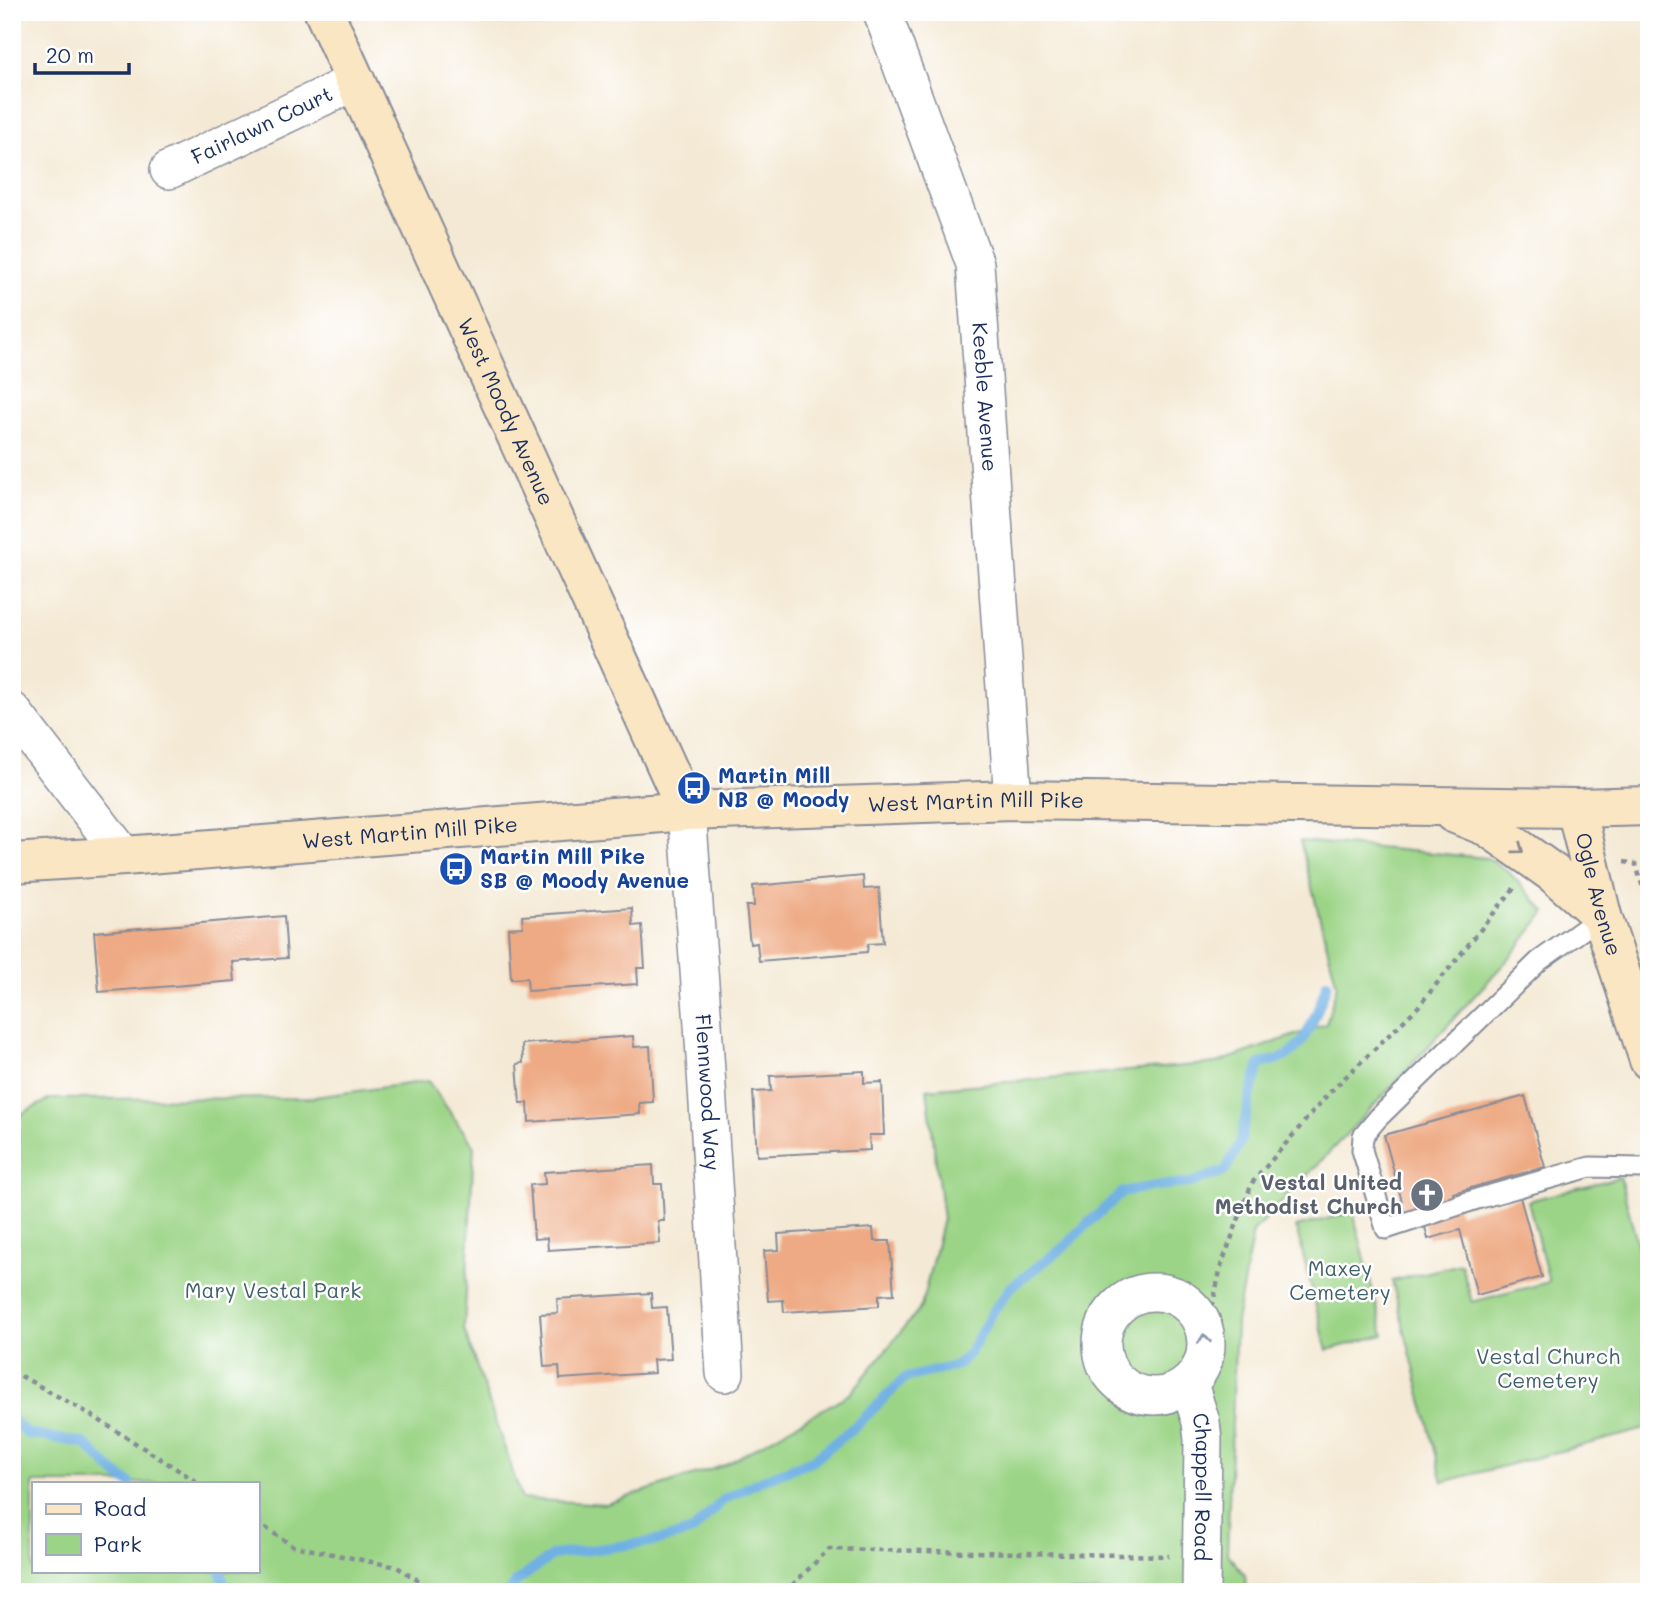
<svg xmlns="http://www.w3.org/2000/svg" width="1661" height="1604" font-family="Mali,sans-serif">
  <style>
    .green { fill: #9bd486; stroke: #5b8272; stroke-width: 2; fill-rule: evenodd }
    .lines { fill: none; stroke-linecap: round; stroke-linejoin: round }
    .stream { stroke: #6fb0e3; stroke-width: 10 }
    .building { fill: #eeaa84 }
    .lane-casing { stroke: #888c99; stroke-width: 23 }
    .street-casing { stroke: #888c99; stroke-width: 40 }
    .secondary-casing { stroke: #888c99; stroke-width: 42 }
    .path { stroke: #888c99; stroke-width: 4.5; stroke-dasharray: 5 5; stroke-linecap: butt }
    .lane { stroke: #fff; stroke-width: 19 }
    .street { stroke: #fff; stroke-width: 37 }
    .secondary { stroke: #fbe6c3; stroke-width: 38 }
    .oneway { stroke: #8b8a90 }
    .oneway2 { stroke: #8d97ae }
    .labels { text-anchor: middle; stroke-width: 5; stroke-linejoin: round; paint-order: stroke }
    .street-label { font-size: 21px; fill: #1b2f5e; stroke: #fff }
    .transit-label { font-size: 21px; font-weight: bold; fill: #164399; stroke: #fff; text-anchor: start }
    .worship-label { font-size: 21px; font-weight: bold; fill: #5b616d; stroke: #fff; text-anchor: end }
    .park-label { font-size: 21px; fill: #41616a; stroke: #fff }
  </style>
  <rect width="100%" height="100%" fill="#fff"/>
  <filter id="ink" filterUnits="userSpaceOnUse"><feTurbulence type="fractalNoise" baseFrequency=".0143" numOctaves="2"/><feDisplacementMap in="SourceGraphic" scale="14" xChannelSelector="R" yChannelSelector="G"/><feConvolveMatrix kernelMatrix="1 2 1 2 8 2 1 2 1" color-interpolation-filters="sRGB"/></filter>
  <filter id="wash" filterUnits="userSpaceOnUse"><feTurbulence type="fractalNoise" baseFrequency=".00686" numOctaves="4" result="noise"/><feDisplacementMap in="SourceGraphic" scale="28" xChannelSelector="R" yChannelSelector="G"/><feGaussianBlur stdDeviation="1.57" result="paint"/><feColorMatrix in="noise" values="0 0 0 0 0 0 0 0 0 0 0 0 0 0 0 0 0 1.4 0 .05"/><feComposite in="paint" operator="in"/></filter>
  <g filter="url(#wash)">
    <rect width="100%" height="100%" fill="#f4e9d4"/>
    <!-- green -->
    <path class="green" d="M1300 841 1487 858 1509 872 1546 912 1511 956 1381 1098 1253 1232 1236 1322 1227 1554 1245 1575 1246 1592H12V1119L50 1099 308 1098 428 1081 474 1146 464 1329 522 1499 606 1504 725 1465 851 1393 921 1307 943 1219 927 1089 1217 1063 1326 1024 1337 985ZM33 1483H257V1571H33Z
      M1620 1177 1649 1289V1428L1443 1482 1392 1281 1461 1264 1472 1302 1549 1282 1528 1201Z
      M1353 1212 1384 1335 1327 1350 1296 1227Z"/>
    <g class="lines">
      <!-- stream -->
      <path class="stream" d="M12 1419 27 1434 84 1443 115 1473 130 1483
        M220 1571 224 1583 223 1592
        M510 1592 516 1582 553 1555 657 1541 693 1531 724 1499 762 1480 813 1460 859 1423 905 1378 958 1365 970 1352 993 1311 1011 1287 1065 1246 1085 1226 1123 1192 1155 1186 1190 1183 1225 1171 1240 1143 1250 1096 1260 1064C1267 1062 1275 1061 1282 1058 1307 1048 1319 1007 1327 983"/>
    </g>
    <g id="blocks">
      <!-- building -->
      <path class="building" d="M863 876 864 889 879 888 883 943 868 944 867 952 759 961 757 943 750 944 746 906H754L753 886Z
        M632 908 633 926 642 925 645 968H637L638 984 528 991 527 978 511 979 508 928 523 927 522 916Z
        M284 916 287 958 233 962 235 981 99 992 94 932Z
        M633 1036 634 1047 650 1046 653 1102 639 1103 640 1114 529 1122 528 1103H520L517 1064 523 1063 522 1044Z
        M864 1071V1083L882 1082 884 1135H869L870 1150 757 1156 753 1092 771 1091 770 1076Z
        M1525 1096 1545 1167 1453 1193 1459 1214 1520 1197 1542 1277 1477 1295 1460 1230 1428 1239 1420 1208 1405 1213 1384 1135Z
        M653 1165 654 1184H662L664 1221H658L660 1243 548 1250 547 1238 534 1239 530 1185 545 1184 544 1172Z
        M873 1228 874 1241H890L894 1294 879 1295V1306L784 1312 783 1300 768 1301 764 1251 779 1250 778 1234Z
        M651 1293 652 1308 667 1307 671 1359 653 1360 654 1373 560 1379 559 1366 544 1367 540 1314 558 1313 557 1299Z"/>
    </g>
  </g>
  <g filter="url(#ink)">
    <use href="#blocks" fill-opacity="0" stroke="#888c99" stroke-width="2"/>
    <g class="lines">
      <!-- lane casing -->
      <g class="lane-casing">
        <path id="lane" d="M1602 916 1539 961 1378 1118 1363 1136 1362 1150 1386 1229 1477 1199 1590 1167 1642 1168 1649 1166"/>
      </g>
      <!-- street casing -->
      <g class="street-casing">
        <g id="street">
          <path id="s1" d="M882 12 975 264 1013 800"/>
          <path id="s2" d="M169 170 356 81"/>
          <path d="M12 711 124 856"/>
          <path id="s3" d="M687 811 703 1024 725 1373"/>
          <circle cx="1154" cy="1344" r="52"/>
          <path id="s4" d="M1189 1384 1201 1422 1203 1440 1201 1592"/>
        </g>
      </g>
      <!-- secondary casing -->
      <g class="secondary-casing">
        <g id="secondary">
          <path id="s5" d="M324 12 687 811"/>
          <path id="s6" d="M1576 808 1602 916 1649 1060"/>
          <path d="M1453 813 1488 827 1553 873 1602 916"/>
          <path id="s7" d="M12 863 124 856 687 811 1013 800 1576 808 1649 806"/>
        </g>
      </g>
      <!-- path -->
      <path class="path" d="M1624 862 1636 864 1649 909
        M1206 1336 1221 1266 1252 1183 1329 1093 1418 1007 1515 887
        M12 1371 86 1412 199 1483
        M257 1522 293 1546 397 1567 437 1592
        M785 1592 829 1549 1169 1556"/>
      <!-- lane -->
      <use href="#lane" class="lane"/>
      <!-- street -->
      <use href="#street" class="street"/>
      <!-- secondary -->
      <use href="#secondary" class="secondary"/>
    </g>
    <!-- one-way arrows -->
    <defs><path id="oneway-chevron" d="M-2-3.5L2.5 0L-2 3.5" fill="none" stroke-width="1.6" stroke-linecap="round" stroke-linejoin="round" transform="scale(1.75)"/></defs>
    <use class="oneway" href="#oneway-chevron" transform="translate(1519 849) rotate(36)"/>
    <use class="oneway2" href="#oneway-chevron" transform="translate(1204 1339) rotate(-96)"/>
  </g>
  <!-- icons -->
  <defs>
    <g id="bus-disc" transform="scale(1.75)"><circle r="9.5" fill="#1a4fb4" stroke="#fff"/><path d="M-5-6H5V4H4V6H2V4H-2V6H-4V4H-5ZM-3.5-4V0h7V-4ZM-3.5 1.2v1.5H-2V1.2ZM2 1.2v1.5H3.5V1.2Z" fill="#fff"/></g>
    <g id="church-disc" transform="scale(1.75)"><circle r="9.5" fill="#6b7280" stroke="#fff"/><path d="M-1.2-6h2.4v3.5h3.3v2.4h-3.3V6h-2.4V-.1h-3.3v-2.4h3.3Z" fill="#fff"/></g>
  </defs>
  <g fill-rule="evenodd">
    <use href="#bus-disc" x="694" y="788"/>
    <use href="#bus-disc" x="456" y="869"/>
    <use href="#church-disc" x="1427" y="1195"/>
  </g>
  <g class="labels">
    <!-- street labels -->
    <g class="street-label">
      <text dy="7" stroke="none"><textPath href="#s2" startOffset="103">Fairlawn Court</textPath></text>
      <text dy="7" stroke="none"><textPath href="#s1" startOffset="402">Keeble Avenue</textPath></text>
      <text dy="7" stroke="none"><textPath href="#s5" startOffset="439">West Moody Avenue</textPath></text>
      <text dy="7" stroke="none"><textPath href="#s7" startOffset="966">West Martin Mill Pike</textPath></text>
      <text dy="7" stroke="none"><textPath href="#s7" startOffset="399">West Martin Mill Pike</textPath></text>
      <text dy="7" stroke="none"><textPath href="#s6" startOffset="89">Ogle Avenue</textPath></text>
      <text dy="7" stroke="none"><textPath href="#s3" startOffset="282">Flennwood Way</textPath></text>
      <text dy="7" stroke="none"><textPath href="#s4" startOffset="105">Chappell Road</textPath></text>
    </g>
    <!-- transit labels -->
    <g class="transit-label">
      <text x="718" y="783">Martin Mill<tspan x="718" dy="24">NB @ Moody</tspan></text>
      <text x="480" y="864">Martin Mill Pike<tspan x="480" dy="24">SB @ Moody Avenue</tspan></text>
    </g>
    <!-- worship labels -->
    <g class="worship-label">
      <text x="1402" y="1190">Vestal United<tspan x="1402" dy="24">Methodist Church</tspan></text>
    </g>
    <!-- park labels -->
    <g class="park-label">
      <text x="1340" y="1276">Maxey<tspan x="1340" dy="24">Cemetery</tspan></text>
      <text x="273" y="1298">Mary Vestal Park</text>
      <text x="1548" y="1364">Vestal Church<tspan x="1548" dy="24">Cemetery</tspan></text>
    </g>
  </g>
  <!-- margin -->
  <rect width="1661" height="1604" fill="none" stroke="#fff" stroke-width="42"/>
  <!-- legend -->
  <rect x="32" y="1482" width="228" height="91" fill="#ffffff" stroke="#a4acbf" stroke-width="2"/>
  <rect x="46" y="1504" width="35" height="10" fill="#fbe6c3" stroke="#a4acbf" stroke-width="2"/>
  <text x="94" y="1516" font-size="21" fill="#1b2f5e">Road</text>
  <rect x="46" y="1534" width="35" height="21" fill="#9bd486" stroke="#a4acbf" stroke-width="2"/>
  <text x="94" y="1552" font-size="21" fill="#1b2f5e">Park</text>
  <!-- scale -->
  <path d="M35 63v10h94v-10" fill="none" stroke="#1b2f5e" stroke-width="3.5"/>
  <text x="46" y="63" font-size="21" fill="#1b2f5e" stroke="#ffffff" stroke-width="5" paint-order="stroke">20 m</text>
</svg>
